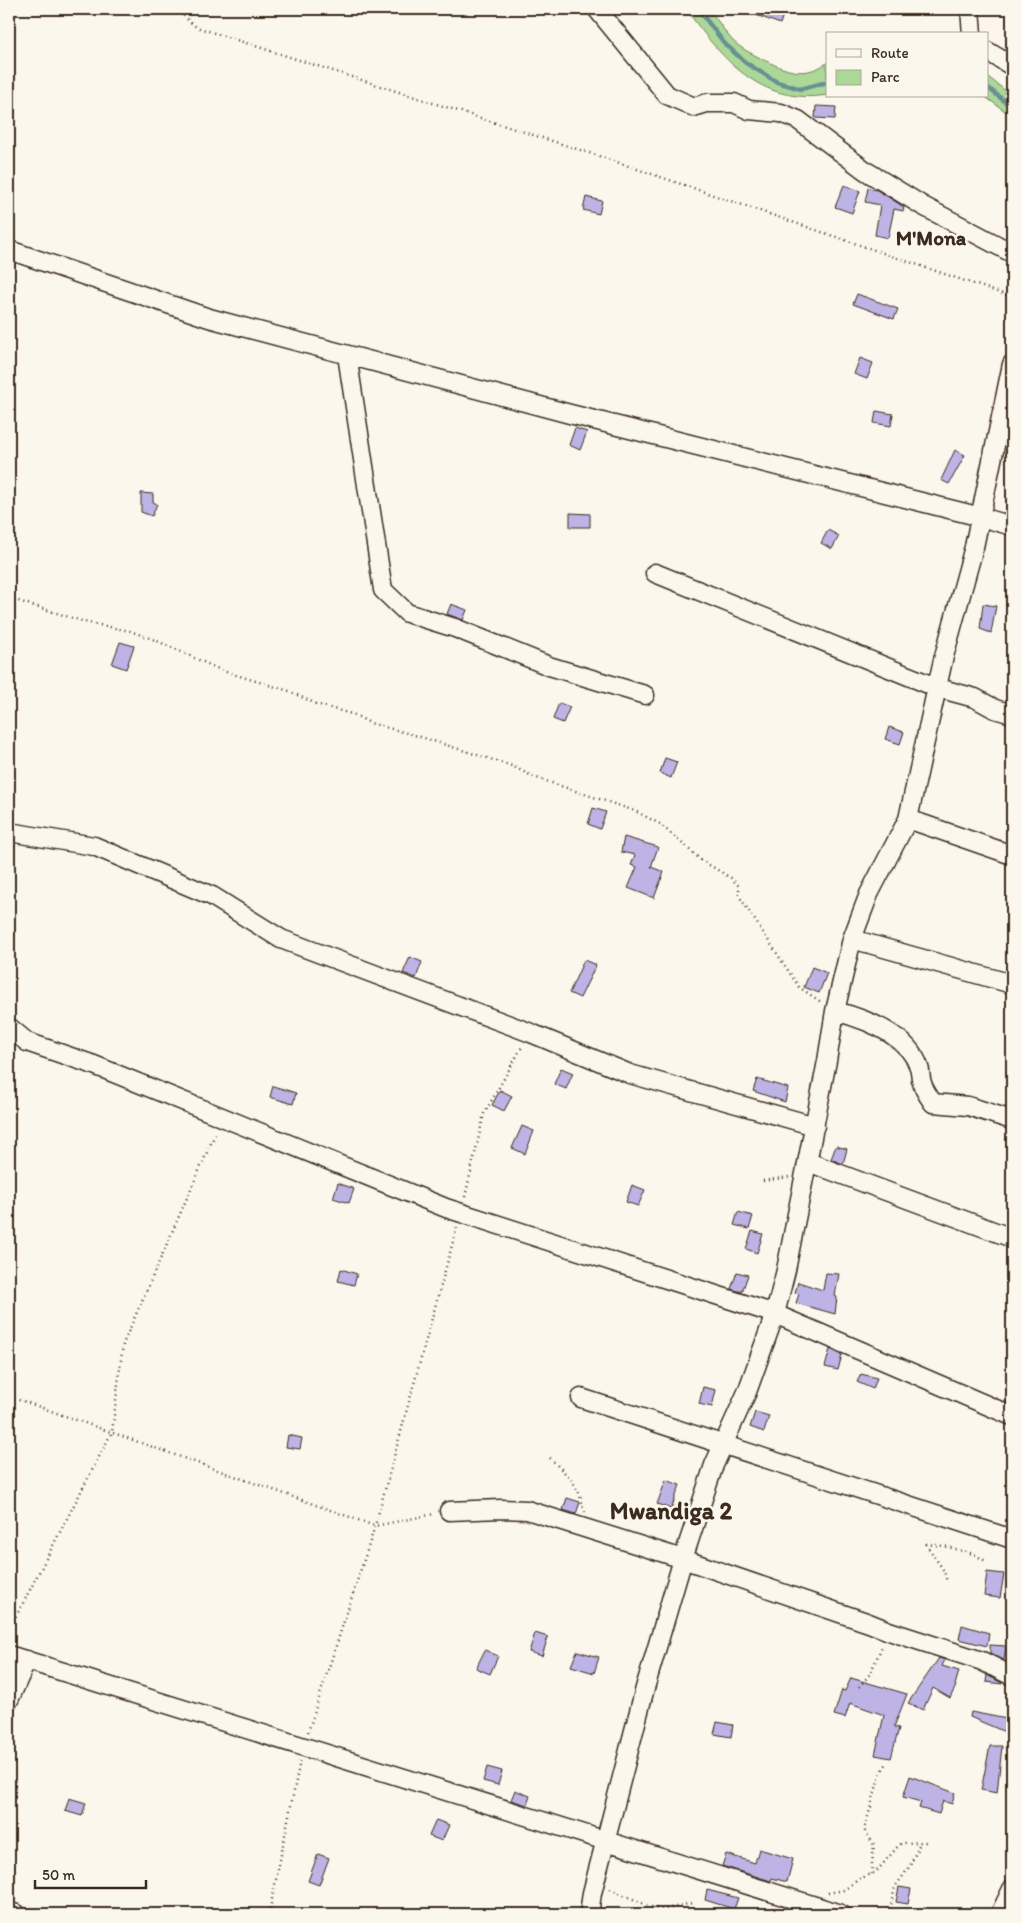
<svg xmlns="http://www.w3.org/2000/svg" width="1021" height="1923" font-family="Itim,sans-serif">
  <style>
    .green { fill: #abd897; stroke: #73815a }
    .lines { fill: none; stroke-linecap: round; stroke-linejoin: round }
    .stream { stroke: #689095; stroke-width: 4.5 }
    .building { fill: #bdb3e5; stroke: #3b2a1e }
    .minor-casing { stroke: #3b2a1e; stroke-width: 21 }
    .path { stroke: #3b2a1e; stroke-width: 2.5; stroke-dasharray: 1 4; stroke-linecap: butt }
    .minor { stroke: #fbf7ec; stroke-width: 18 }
    .labels { text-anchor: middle; stroke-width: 5; stroke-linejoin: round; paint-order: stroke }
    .quarter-label { font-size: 21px; font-weight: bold; fill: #3b2a1e; stroke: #fbf7ec }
    .district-label { font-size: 24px; font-weight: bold; fill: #3b2a1e; stroke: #fbf7ec }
  </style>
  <rect width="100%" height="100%" fill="#fbf7ec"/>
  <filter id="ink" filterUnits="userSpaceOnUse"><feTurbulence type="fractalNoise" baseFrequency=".02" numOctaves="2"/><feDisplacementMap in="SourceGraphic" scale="10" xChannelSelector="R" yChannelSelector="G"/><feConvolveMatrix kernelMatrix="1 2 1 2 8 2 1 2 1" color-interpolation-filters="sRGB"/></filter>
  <g filter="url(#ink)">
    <!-- green -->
    <path class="green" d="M686 9H709C717 19 724 31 732 40 741 49 751 53 762 59 785 70 803 79 827 63V95C760 106 721 58 686 9Z
      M987 76 1012 96V116L984 96H987Z"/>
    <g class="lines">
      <!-- stream -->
      <path class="stream" d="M698 9 725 44 746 63 777 82 801 89 827 82
        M987 87 1012 107"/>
    </g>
    <!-- building -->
    <path class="building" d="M743 9H785L780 24 743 10Z
      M816 106 836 107 835 119 815 118Z
      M844 185 860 191 852 213 835 207Z
      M868 188 877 190 904 207 903 211 894 209 888 238 875 235 880 205 865 202Z
      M586 197 602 201 599 214 583 210Z
      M857 294 898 309 894 319 853 304Z
      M860 358 873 363 867 379 854 374Z
      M876 411 893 414 891 426 874 423Z
      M575 428 587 432 580 450 569 445Z
      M955 450 965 455 949 484 941 480Z
      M141 493 153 494V502L157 504 152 516 141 512Z
      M570 513 590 514V527H570Z
      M828 530 839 536 832 549 821 543Z
      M451 604 467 610 463 620 447 614Z
      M983 604 996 606 991 633 980 629Z
      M120 642 134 646 126 669 112 664Z
      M559 703 570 707 563 723 553 719Z
      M889 727 904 732 900 744 885 739Z
      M665 758 677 762 671 778 660 773Z
      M593 808 606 812 600 829 588 824Z
      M624 837 658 847 651 867 664 872 654 898 628 888 637 867 631 865 635 855 621 852Z
      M410 957 422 962 416 978 403 973Z
      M584 960 596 965 580 998 569 993Z
      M812 967 827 973 819 993 804 987Z
      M561 1068 573 1073 566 1089 554 1084Z
      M757 1079 788 1088 785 1102 753 1091Z
      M273 1086 296 1093 293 1104 270 1097Z
      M500 1090 512 1096 504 1111 492 1105Z
      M522 1126 534 1131 525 1154 512 1148Z
      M836 1146 847 1149 843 1164 831 1159Z
      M338 1183 354 1189 349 1203 333 1198Z
      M632 1185 645 1190 638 1206 626 1202Z
      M738 1212 753 1216 749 1229 734 1225Z
      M752 1231 763 1234 757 1253 746 1249Z
      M341 1269 357 1274 354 1285 338 1281Z
      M737 1272 748 1275 742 1292 731 1289Z
      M826 1273 839 1274 835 1296 837 1297 835 1314 796 1303 799 1294 795 1293 798 1282 823 1290Z
      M830 1349 842 1355 838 1370 825 1367Z
      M861 1374 877 1378 873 1389 857 1382Z
      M703 1387 716 1390 712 1407 699 1404Z
      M755 1412 769 1416 764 1432 750 1427Z
      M288 1435 302 1438 300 1449 286 1447Z
      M666 1480 680 1485 671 1509 657 1504Z
      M567 1498 580 1502 576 1514 563 1510Z
      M987 1572 1004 1574 1000 1598 984 1596Z
      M962 1625 989 1633 987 1646 959 1639Z
      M535 1633 548 1637 542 1656 529 1652Z
      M990 1645 1006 1646 1004 1660 990 1653Z
      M485 1650 498 1656 490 1674 476 1668Z
      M577 1651 599 1657 594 1673 571 1666Z
      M939 1658 945 1660 942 1666 959 1671 955 1685 956 1686 950 1698 933 1688 923 1710 908 1703Z
      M987 1675 1002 1683V1684L986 1682Z
      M851 1678 907 1694 894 1727 899 1728 891 1758 875 1755 884 1715 850 1703 845 1718 834 1715 842 1690 845 1691Z
      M971 1712 1012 1720V1735L970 1717Z
      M717 1722 733 1725 731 1737 714 1734Z
      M990 1746H1002L997 1793 981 1790Z
      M487 1767 502 1771 498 1785 483 1781Z
      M910 1776 955 1793 952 1804 943 1801 939 1814 919 1808 921 1802 903 1797Z
      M515 1790 530 1796 527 1805 511 1800Z
      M69 1798 86 1803 82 1816 65 1811Z
      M436 1820 449 1825 442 1841 429 1836Z
      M759 1849 793 1859 787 1882 772 1878 771 1881 722 1866 726 1854 755 1863Z
      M318 1854 329 1858 319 1885 308 1881Z
      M899 1887 911 1889 908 1904 896 1902Z
      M707 1890 738 1898 734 1909 705 1900Z"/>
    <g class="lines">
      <!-- minor casing -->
      <g class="minor-casing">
        <path id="minor" d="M597 9 667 95 694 107 707 103H734L749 110 781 113 798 120 866 171 923 206 1012 253
          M970 9 972 34
          M987 51 1012 66
          M9 250 209 318 570 414 981 517 1012 526
          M347 355 383 590 407 613 455 628 549 666 645 695
          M655 573 938 688 975 698 995 709 1012 714
          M908 819 1012 855
          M9 832 94 846 212 896 281 939 531 1033 630 1074 815 1126
          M852 939 1012 984
          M835 1011C865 1019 908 1034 919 1067 921 1072 920 1078 922 1083 924 1090 929 1097 933 1103L968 1106 1012 1120
          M9 1027 27 1042 94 1065 446 1208 775 1314 1012 1416
          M808 1162 1012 1238
          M581 1398 1012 1539
          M449 1511 501 1509 527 1510 683 1559 869 1623 889 1631 982 1661 1012 1676
          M9 1655 841 1914
          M9 1700 27 1660
          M9 1912 17 1914
          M589 1914 592 1893 645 1688 683 1559 714 1465 747 1392 775 1314 786 1270 827 1061 835 1011 852 939 869 894 908 819 943 660 974 547 1012 364
          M1000 1914 1012 1889"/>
      </g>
      <!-- path -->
      <path class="path" d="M176 9 196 27 602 157 1012 297
        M9 598 85 622 130 631 155 640 223 671 289 691 316 704 355 715 370 723 418 736 512 766 534 777 635 811 660 824 701 860 731 878 739 886V896L799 987 821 1002
        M9 754 13 738
        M763 1181 789 1177
        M465 1197 484 1114 523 1045
        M9 1398 23 1401 375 1526 434 1514
        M550 1458 572 1480 580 1496 585 1512
        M926 1544 944 1546 974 1554 987 1562
        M926 1544 944 1571 947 1582
        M9 1630 112 1432 123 1344 216 1132
        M859 1687 870 1674 883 1644
        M308 1732 375 1526 457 1227
        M871 1874 874 1845 865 1831V1827L880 1774 887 1763
        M610 1889 649 1906 662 1910 692 1903
        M828 1893 844 1890 859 1879 876 1872 899 1845 902 1843 928 1842
        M269 1914 300 1761
        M889 1914 895 1887 910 1866 920 1843"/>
      <!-- minor -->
      <use href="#minor" class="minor"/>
    </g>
  </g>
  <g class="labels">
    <!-- quarter labels -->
    <g class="quarter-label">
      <text x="931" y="245">M'Mona</text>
    </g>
    <!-- district labels -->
    <g class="district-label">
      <text x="671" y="1519">Mwandiga 2</text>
    </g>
  </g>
  <!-- margin -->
  <rect width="1021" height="1923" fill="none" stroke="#fbf7ec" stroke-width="30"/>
  <rect x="15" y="15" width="991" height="1893" fill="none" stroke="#3b2a1e" stroke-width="2" filter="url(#ink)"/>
  <!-- legend -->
  <rect x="826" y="32" width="162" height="65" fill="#fbf7ec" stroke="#aea59a"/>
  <rect x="836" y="49" width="25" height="8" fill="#fbf7ec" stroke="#aea59a"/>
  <text x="871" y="58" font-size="15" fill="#3b2a1e">Route</text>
  <rect x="836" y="70" width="25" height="15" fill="#abd897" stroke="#aea59a"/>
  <text x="871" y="82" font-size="15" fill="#3b2a1e">Parc</text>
  <!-- scale -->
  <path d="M35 1880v8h111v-8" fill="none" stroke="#3b2a1e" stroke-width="2.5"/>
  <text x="42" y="1880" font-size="15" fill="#3b2a1e" stroke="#fbf7ec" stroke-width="4" paint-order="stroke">50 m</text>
</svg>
